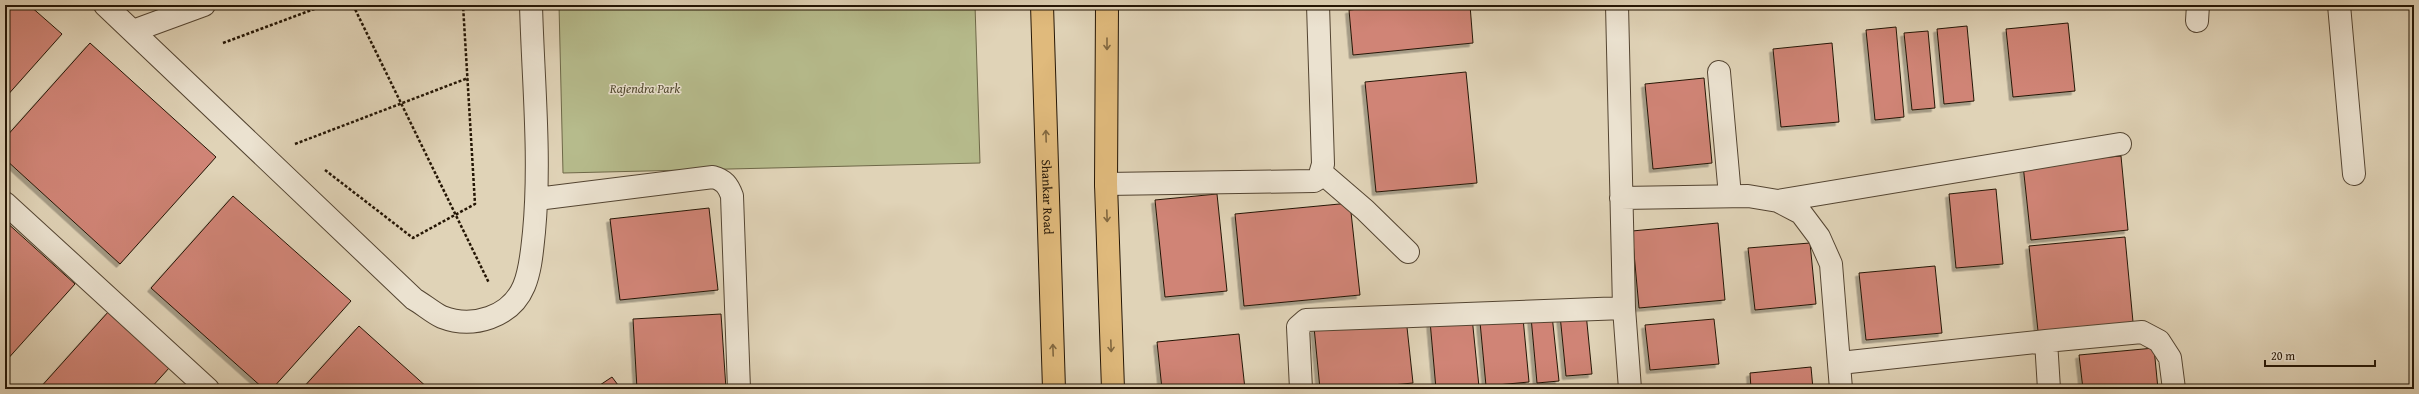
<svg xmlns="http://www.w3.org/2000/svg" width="2419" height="394" font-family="'Gentium Book Plus',serif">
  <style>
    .green { fill: #b6bb8c; stroke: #6e6848 }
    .building { fill: #d08476; stroke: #251605; filter: url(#shadow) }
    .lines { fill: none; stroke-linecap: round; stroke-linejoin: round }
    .minor-casing { stroke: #544532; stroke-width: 24 }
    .major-casing { stroke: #251605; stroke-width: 24 }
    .path { stroke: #251605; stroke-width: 2.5; stroke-dasharray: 3 2; stroke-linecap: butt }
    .minor { stroke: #ebe2d0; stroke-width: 22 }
    .major { stroke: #e0ba7c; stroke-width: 22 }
    .oneway { stroke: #826840 }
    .labels { text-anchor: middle; stroke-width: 3; stroke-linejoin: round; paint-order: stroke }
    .park-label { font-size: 13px; font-style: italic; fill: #50482e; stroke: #ebe2d0 }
    .street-label { font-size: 13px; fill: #251605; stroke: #ebe2d0 }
  </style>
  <defs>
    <filter id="shadow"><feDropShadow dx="-3.5" dy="3.5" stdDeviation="0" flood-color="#0004"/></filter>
  </defs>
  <rect width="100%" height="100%" fill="#e0d3b7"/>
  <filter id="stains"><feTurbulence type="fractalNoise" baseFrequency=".005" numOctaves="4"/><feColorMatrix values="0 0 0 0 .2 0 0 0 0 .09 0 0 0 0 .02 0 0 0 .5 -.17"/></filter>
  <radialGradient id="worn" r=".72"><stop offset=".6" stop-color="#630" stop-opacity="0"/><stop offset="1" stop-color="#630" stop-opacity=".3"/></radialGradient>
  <!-- green -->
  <path class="green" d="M559 5H975L980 163 563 173Z"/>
  <!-- building -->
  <path class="building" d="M5 5H29L62 34 5 98Z
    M1400 5H1470L1473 43 1353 55 1349 10Z
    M2068 23 2075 91 2013 97 2006 29Z
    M1967 26 1974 101 1944 104 1937 29Z
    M1896 27 1904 117 1875 120 1866 30Z
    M1928 31 1935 108 1912 110 1904 33Z
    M90 43 216 157 120 264 5 159V138Z
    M1832 43 1839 122 1781 127 1773 49Z
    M1466 72 1477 183 1376 192 1365 82Z
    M1704 78 1712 163 1653 169 1645 84Z
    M2121 156 2128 230 2031 240 2023 165Z
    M1996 189 2003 264 1956 268 1949 194Z
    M1217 194 1227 291 1165 297 1155 200Z
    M233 196 351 301 272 389H264L151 288Z
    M1350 203 1360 295 1244 306 1235 214Z
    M709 208 718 290 620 300 610 219Z
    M5 221 75 284 5 362Z
    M1718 223 1725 300 1639 308 1632 231Z
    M2125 237 2133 322 2038 331 2029 246Z
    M1810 243 1816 304 1755 310 1748 248Z
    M1935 266 1942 333 1866 340 1859 273Z
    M109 311 170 367 150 389H39Z
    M1586 313 1592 374 1566 376 1560 315Z
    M721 314 726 389H637L633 319Z
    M1552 315 1559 381 1537 383 1531 317Z
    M1472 317 1479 387 1436 389 1430 321Z
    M1406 318 1413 383 1351 389H1320L1314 327Z
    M1523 318 1529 382 1486 386 1480 322Z
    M1714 319 1719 364 1650 370 1645 325Z
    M359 326 429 389H302Z
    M1239 334 1245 389H1162L1157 342Z
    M2154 348 2158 389H2083L2079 355Z
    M1811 367 1813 389H1751L1750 373Z
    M612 377 621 389H594Z"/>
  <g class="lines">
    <!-- minor casing -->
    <g class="minor-casing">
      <path id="minor" d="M105 5 414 299C423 304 433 313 442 317 473 329 511 317 524 286 531 269 532 250 534 232 541 157 533 80 531 5
        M1617 5 1624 308 1630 389
        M2339 5 2354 174
        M2197 21 2198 5
        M133 31 204 5
        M1719 72 1730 196
        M1322 173 1365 210 1408 252
        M1106 184 1314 181 1319 178 1323 164 1318 5
        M1621 198 1748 196 1778 201 1801 213 1819 237 1831 264 1841 389
        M537 199 713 177C724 180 728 185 732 196L739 389
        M1778 201 2120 144
        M5 203 208 389
        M2046 341 2142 332 2159 341 2170 358 2174 389
        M1840 363 2046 341 2049 389
        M1301 389 1298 327 1306 320 1624 308"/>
    </g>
    <!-- major casing -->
    <g class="major-casing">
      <g id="major">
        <path id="s1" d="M1042 5 1054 389"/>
        <path d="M1107 5 1106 184 1113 389"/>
      </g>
    </g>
    <!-- path -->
    <path class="path" d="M353 5 489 283
      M223 43 325 5
      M295 144 468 78
      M325 170 413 238 475 204 463 5"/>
    <!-- minor -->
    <use href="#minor" class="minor"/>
    <!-- major -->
    <use href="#major" class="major"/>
  </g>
  <!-- one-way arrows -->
  <defs><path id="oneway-shaft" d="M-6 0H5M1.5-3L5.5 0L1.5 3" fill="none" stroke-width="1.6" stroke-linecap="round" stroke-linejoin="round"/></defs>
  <g class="oneway">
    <use href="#oneway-shaft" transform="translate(1107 44) rotate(90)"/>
    <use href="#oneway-shaft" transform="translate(1046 136) rotate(-92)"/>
    <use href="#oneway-shaft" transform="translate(1107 216) rotate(88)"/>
    <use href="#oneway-shaft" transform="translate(1111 346) rotate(88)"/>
    <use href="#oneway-shaft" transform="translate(1053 350) rotate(-92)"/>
  </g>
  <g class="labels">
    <!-- park labels -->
    <g class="park-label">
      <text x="645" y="93">Rajendra Park</text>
    </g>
    <!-- street labels -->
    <g class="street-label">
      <text dy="5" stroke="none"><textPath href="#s1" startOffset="192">Shankar Road</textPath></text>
    </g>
  </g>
  <!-- margin -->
  <rect width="2419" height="394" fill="none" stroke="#e0d3b7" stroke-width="20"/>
  <rect x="6" y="6" width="2407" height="382" fill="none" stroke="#251605" stroke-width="2"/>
  <rect x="10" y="10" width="2399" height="374" fill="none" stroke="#251605"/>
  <!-- scale -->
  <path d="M2265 360v6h110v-6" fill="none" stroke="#251605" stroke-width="2"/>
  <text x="2271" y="360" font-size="12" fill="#251605" stroke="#ebe2d0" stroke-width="3" paint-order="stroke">20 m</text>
  <rect width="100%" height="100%" filter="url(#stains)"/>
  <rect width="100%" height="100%" fill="url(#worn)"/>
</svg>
